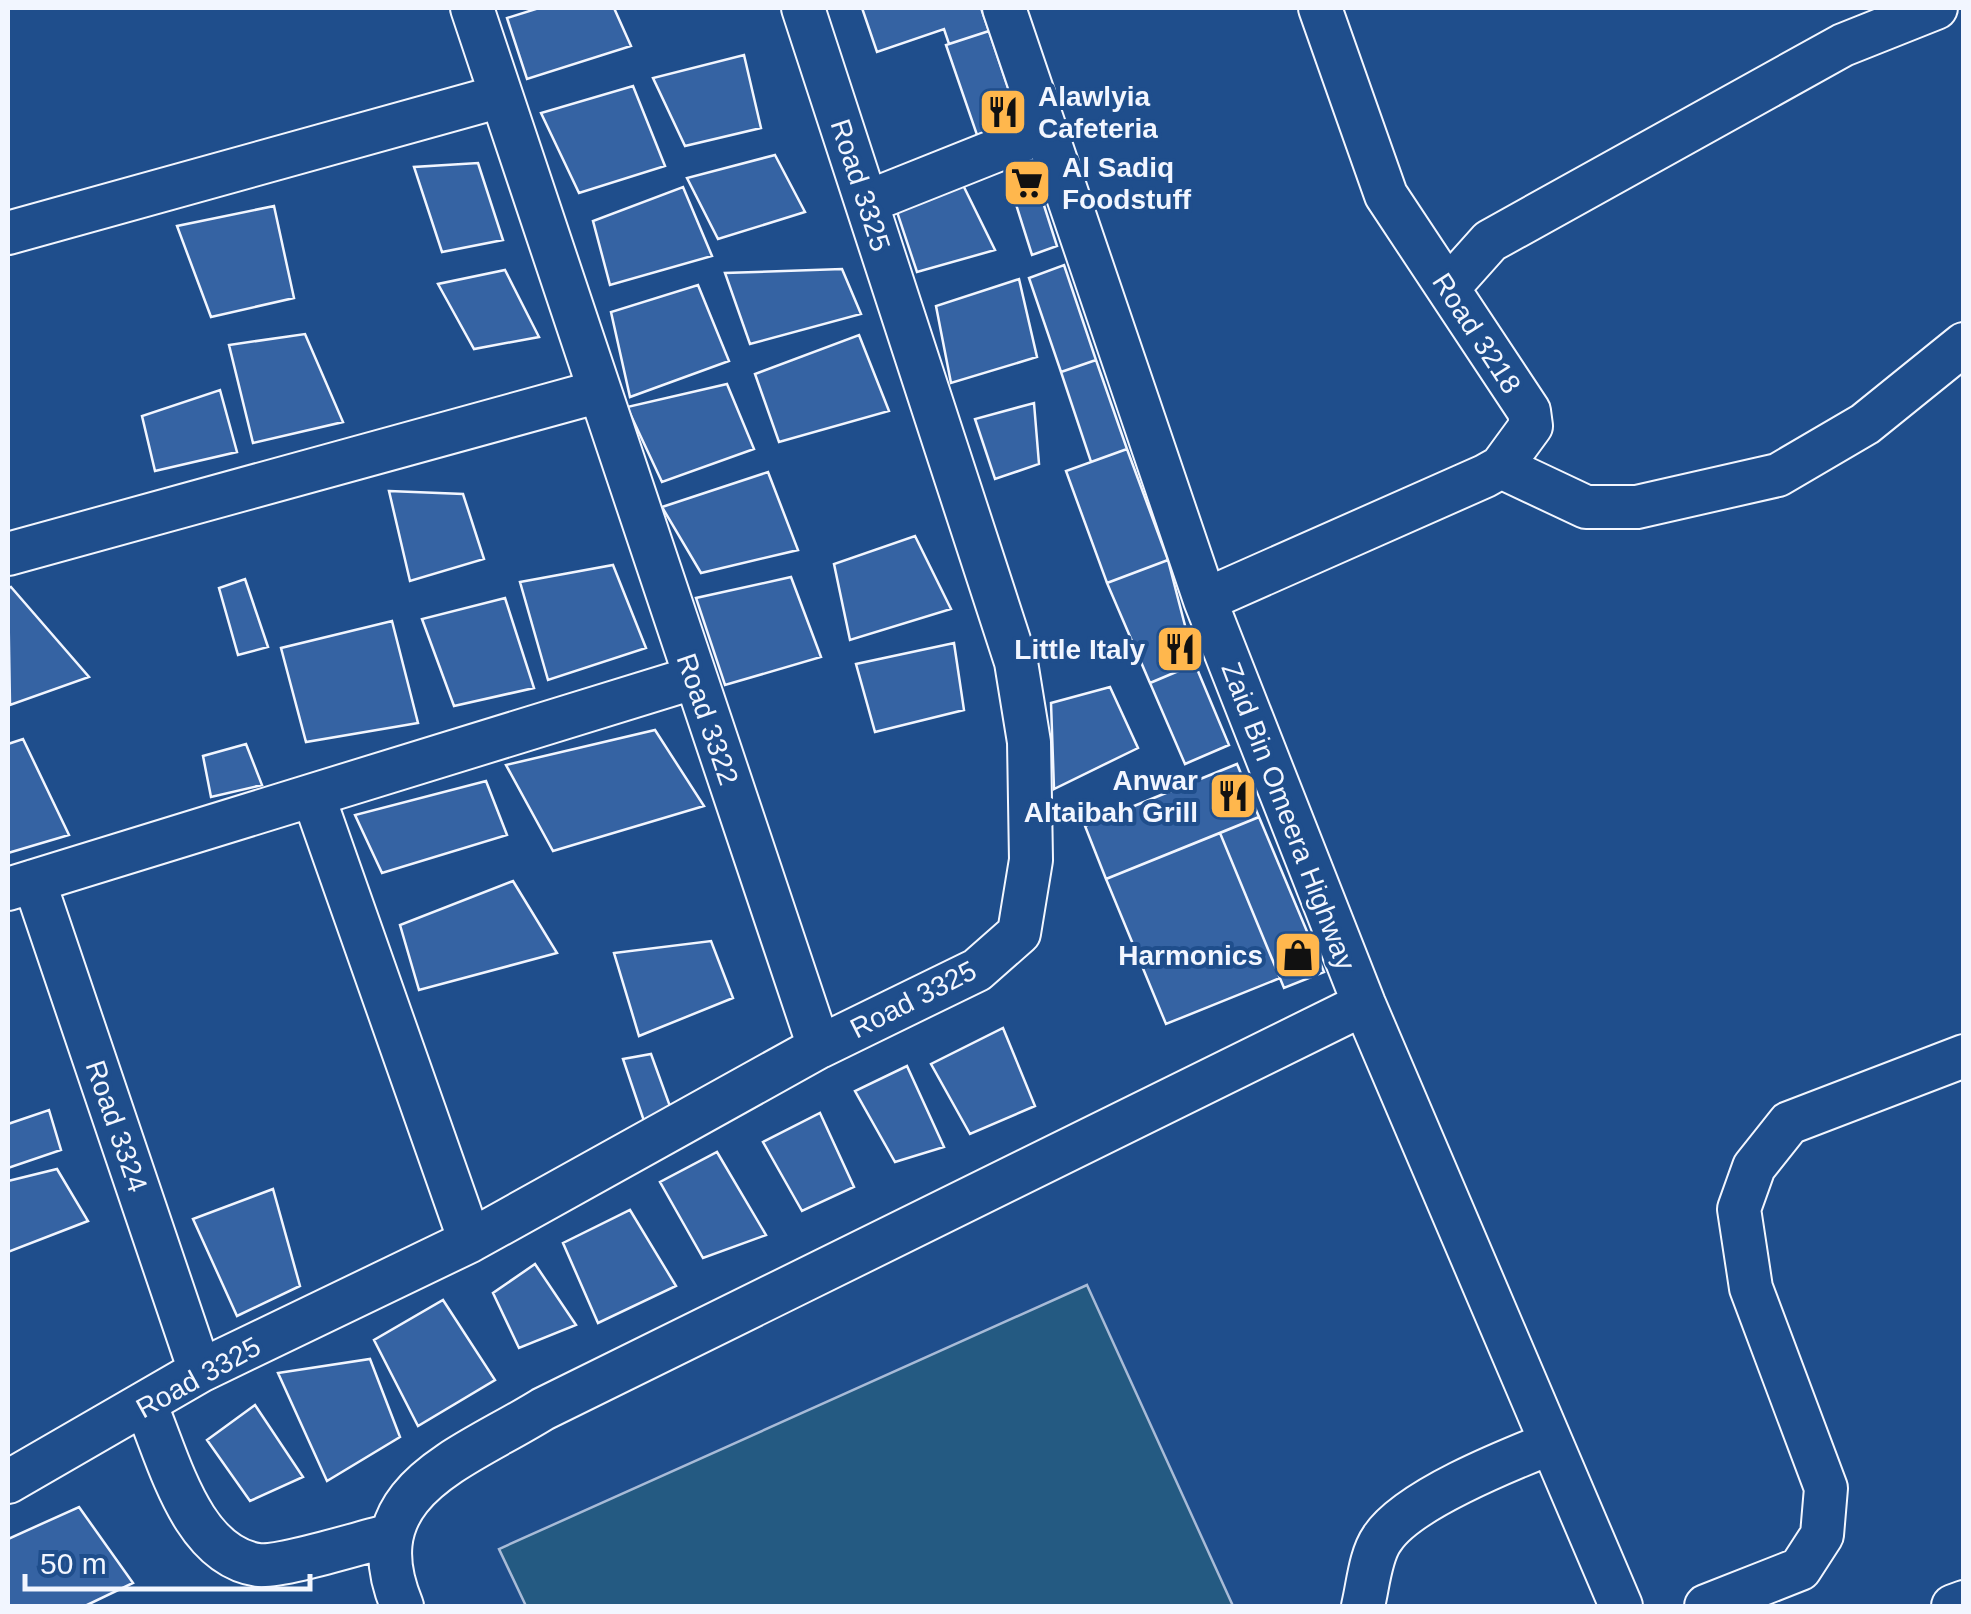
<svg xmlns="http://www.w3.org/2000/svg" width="1971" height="1614" font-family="Arial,sans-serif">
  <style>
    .green { fill: #245a82; stroke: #a8bbd7; stroke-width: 2.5 }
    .building { fill: #3563a3; stroke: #f2f6ff; stroke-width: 2.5 }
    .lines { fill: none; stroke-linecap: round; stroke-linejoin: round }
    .minor-casing { stroke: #f2f6ff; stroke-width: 46 }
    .minor { stroke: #1f4e8c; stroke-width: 42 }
    .labels { text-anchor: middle; stroke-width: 8; stroke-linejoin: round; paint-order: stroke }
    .poi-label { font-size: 28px; font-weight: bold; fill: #f2f6ff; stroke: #1f4e8c; text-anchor: end }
    .street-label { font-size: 28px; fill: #f2f6ff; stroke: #1f4e8c }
  </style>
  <rect width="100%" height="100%" fill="#1f4e8c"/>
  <!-- green -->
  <path class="green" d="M1087 1285 1233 1606H526L499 1549Z"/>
  <!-- building -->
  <path class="building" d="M539 8H614L631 46 527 79 507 18Z
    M862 8H981L989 31 949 44 944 29 877 52Z
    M989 31 1019 121 977 135 946 45Z
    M744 55 761 128 685 146 653 78Z
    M633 86 665 166 579 193 541 113Z
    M775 155 805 212 718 239 687 178Z
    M478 163 503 240 442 252 414 167Z
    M1033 171 1057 246 1032 255 1008 179Z
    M961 181 995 250 917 272 897 212Z
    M683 187 712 256 610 285 593 221Z
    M274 206 294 298 211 317 177 226Z
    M1064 265 1096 360 1061 372 1029 278Z
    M842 269 861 314 750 344 725 273Z
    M505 270 539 337 474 349 438 284Z
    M1019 279 1037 357 951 383 936 306Z
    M698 285 729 361 630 397 611 312Z
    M305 334 343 422 253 443 229 345Z
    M859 335 889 411 779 442 755 374Z
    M1096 360 1127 449 1091 462 1061 372Z
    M727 384 754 449 662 482 627 407Z
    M220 390 237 452 155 471 142 416Z
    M1034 403 1039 464 995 479 975 419Z
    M1127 449 1168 560 1107 583 1066 471Z
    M768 472 798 550 701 573 662 507Z
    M389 491 463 494 484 559 410 581Z
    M915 536 951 609 850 640 834 564Z
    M1168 560 1195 664 1150 683 1107 583Z
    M613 565 646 648 548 680 520 582Z
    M791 577 821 657 725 685 696 598Z
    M245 579 268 647 238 655 219 588Z
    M11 587 89 677 10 705 8 588Z
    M505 598 534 688 454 706 422 619Z
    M392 621 418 723 306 742 281 648Z
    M954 643 964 710 875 732 856 664Z
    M1195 664 1229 745 1185 764 1150 683Z
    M1110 687 1138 748 1054 789 1051 703Z
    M655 730 704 806 553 851 506 765Z
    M23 739 69 835 8 853V744Z
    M246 744 262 785 211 797 203 756Z
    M1237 764 1259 817 1106 879 1085 826Z
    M486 781 507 835 382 873 355 815Z
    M1259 817 1324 972 1284 988 1220 833Z
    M1220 833 1280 978 1166 1024 1106 879Z
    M513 881 557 953 419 990 400 925Z
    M711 941 733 998 639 1036 614 953Z
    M1003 1028 1035 1106 970 1134 931 1064Z
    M651 1054 671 1109 644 1121 623 1059Z
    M907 1066 944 1147 895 1162 855 1091Z
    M49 1110 61 1150 8 1168V1124Z
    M820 1113 854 1187 802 1211 763 1142Z
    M717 1152 766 1235 703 1258 660 1182Z
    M57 1169 88 1221 8 1252V1181Z
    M273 1189 300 1286 237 1316 193 1219Z
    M630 1210 676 1286 598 1323 563 1243Z
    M535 1264 576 1325 519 1348 493 1293Z
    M443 1300 495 1380 418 1426 374 1340Z
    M370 1359 400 1437 327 1481 278 1373Z
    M255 1405 303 1477 250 1501 207 1440Z
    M79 1507 133 1583 85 1606H8V1539Z"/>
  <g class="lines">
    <!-- minor casing -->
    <g class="minor-casing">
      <path id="minor" d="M472 8 819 1047
        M1004 8 1205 600 1364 1004 1621 1606
        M867 202 1045 131
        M8 233 501 96
        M1448 288 1490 241 1843 45 1936 8
        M1501 467 1586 507H1637L1778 475 1865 424 1964 344
        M8 554 600 391
        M1205 600 1485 476 1501 467 1531 426 1529 411 1386 195 1320 8
        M314 798 470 1241
        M34 881 200 1371
        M8 889 693 678
        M146 1406C169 1459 191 1555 258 1565 280 1568 362 1542 388 1536
        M8 1482 200 1371 470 1241 819 1047 977 970 1019 933 1031 860 1029 742 1016 662 803 8
        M402 1606C354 1491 461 1460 543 1409L1364 1004
        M1363 1606C1368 1586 1370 1556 1382 1539 1407 1500 1508 1460 1551 1443
        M1706 1606 1800 1569 1822 1535 1826 1488 1751 1288 1739 1209 1754 1167 1789 1123 1964 1056
        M1953 1606 1964 1602"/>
    </g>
    <!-- minor -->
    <use href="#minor" class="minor"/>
  </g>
  <!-- icons -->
  <defs>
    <g id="restaurant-square" transform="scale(2.5)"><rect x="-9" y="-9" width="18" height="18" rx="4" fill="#ffb74d" stroke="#1f4e8c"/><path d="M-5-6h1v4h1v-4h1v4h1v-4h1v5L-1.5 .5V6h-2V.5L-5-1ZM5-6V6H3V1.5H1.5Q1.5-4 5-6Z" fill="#111"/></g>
    <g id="supermarket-square" transform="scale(2.5)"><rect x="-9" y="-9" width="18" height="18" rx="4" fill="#ffb74d" stroke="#1f4e8c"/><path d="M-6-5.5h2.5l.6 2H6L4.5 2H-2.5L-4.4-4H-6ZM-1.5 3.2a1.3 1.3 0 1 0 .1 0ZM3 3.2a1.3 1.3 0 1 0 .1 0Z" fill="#111"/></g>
    <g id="shop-square" transform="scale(2.5)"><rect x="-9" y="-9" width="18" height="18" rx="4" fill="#ffb74d" stroke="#1f4e8c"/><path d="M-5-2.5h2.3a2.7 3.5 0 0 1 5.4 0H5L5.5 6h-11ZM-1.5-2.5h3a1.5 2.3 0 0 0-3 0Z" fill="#111"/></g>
  </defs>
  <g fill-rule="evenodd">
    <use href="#restaurant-square" x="1003" y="112"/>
    <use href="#supermarket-square" x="1027" y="183"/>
    <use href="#restaurant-square" x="1180" y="649"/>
    <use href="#restaurant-square" x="1233" y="796"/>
    <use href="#shop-square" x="1298" y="955"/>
  </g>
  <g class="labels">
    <!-- poi labels -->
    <g class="poi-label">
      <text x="1038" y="106" text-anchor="start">Alawlyia<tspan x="1038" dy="32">Cafeteria</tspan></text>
      <text x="1062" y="177" text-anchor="start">Al Sadiq<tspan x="1062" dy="32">Foodstuff</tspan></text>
      <text x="1145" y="659">Little Italy</text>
      <text x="1198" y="790">Anwar<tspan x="1198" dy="32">Altaibah Grill</tspan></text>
      <text x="1263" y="965">Harmonics</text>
    </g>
    <!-- street labels -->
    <g class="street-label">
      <text transform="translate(861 185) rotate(72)" y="10">Road 3325</text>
      <text transform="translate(1477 333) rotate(57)" y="10">Road 3218</text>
      <text transform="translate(708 719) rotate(71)" y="10">Road 3322</text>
      <text transform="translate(1289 816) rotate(69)" y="10">Zaid Bin Omeera Highway</text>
      <text transform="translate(913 999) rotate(-27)" y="10">Road 3325</text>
      <text transform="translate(117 1126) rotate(71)" y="10">Road 3324</text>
      <text transform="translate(198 1377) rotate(-29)" y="10">Road 3325</text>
    </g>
  </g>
  <!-- border -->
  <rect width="1971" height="1614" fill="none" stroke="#f2f6ff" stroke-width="20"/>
  <!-- scale -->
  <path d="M25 1574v15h285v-15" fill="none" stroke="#f2f6ff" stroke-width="5"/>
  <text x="40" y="1574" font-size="30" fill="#f2f6ff" stroke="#1f4e8c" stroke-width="8" paint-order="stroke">50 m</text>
</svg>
